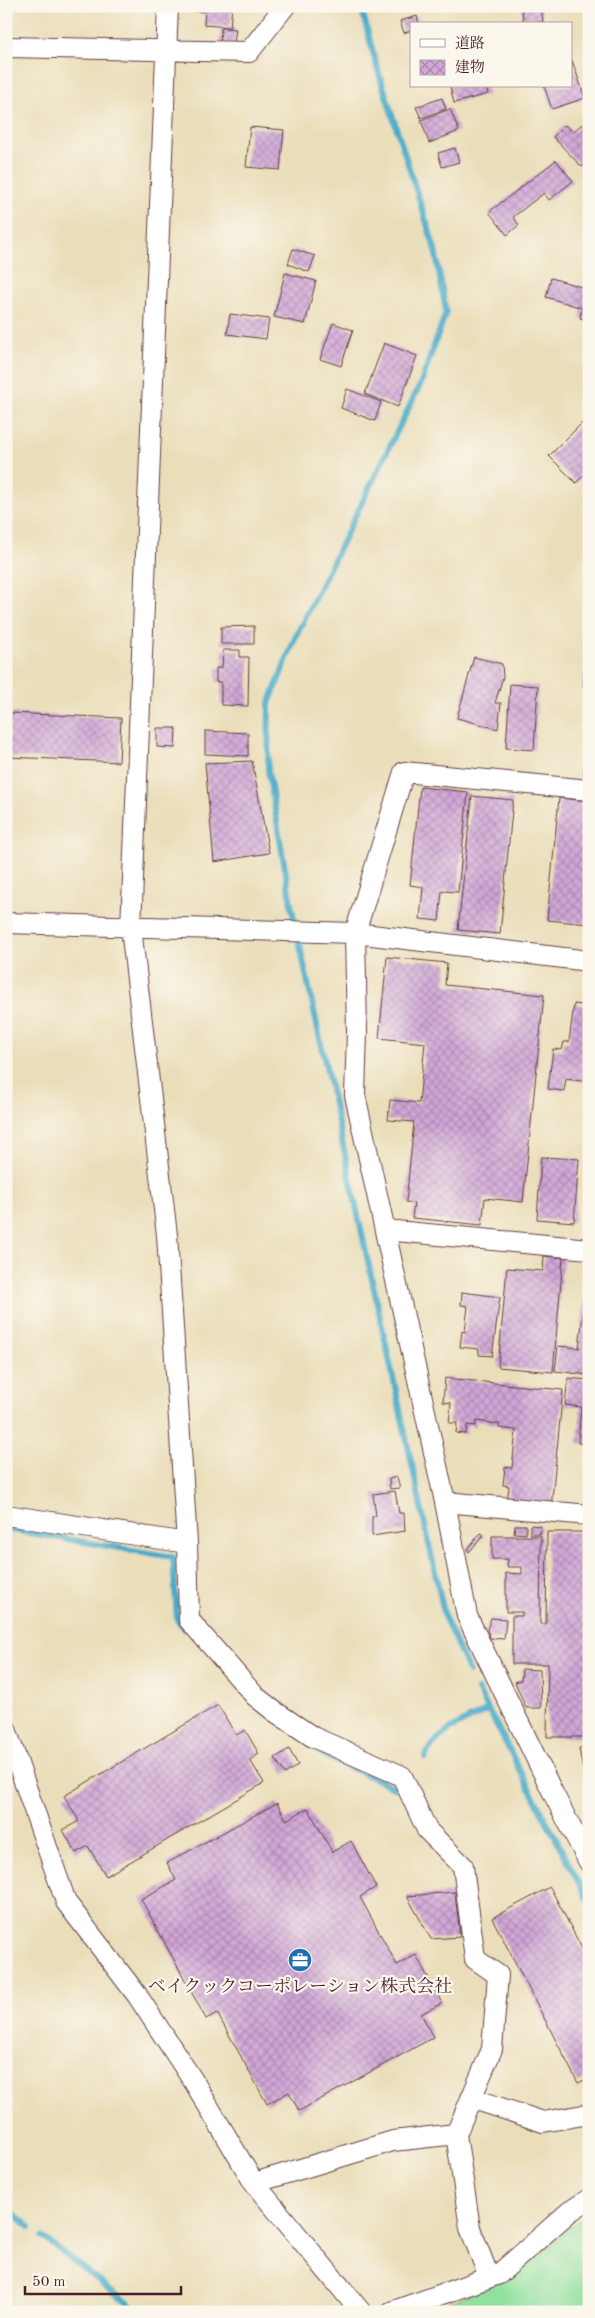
<svg xmlns="http://www.w3.org/2000/svg" width="595" height="2318" font-family="'Old Standard TT','Noto Serif JP',serif">
  <style>
    .pitch { fill: #91e09e; stroke: #6e8064 }
    .lines { fill: none; stroke-linecap: round; stroke-linejoin: round }
    .stream { stroke: #4aabc9; stroke-width: 6 }
    .building { fill: url(#building-cross-hatch) }
    .minor-casing { stroke: #623c40; stroke-width: 22 }
    .minor { stroke: #fff; stroke-width: 20 }
    .labels { text-anchor: middle; stroke-width: 4.5; stroke-linejoin: round; paint-order: stroke }
    .poi-label { font-size: 18px; fill: #4a1f2b; stroke: #fbf7ec }
  </style>
  <defs>
    <pattern id="building-cross-hatch" width="8" height="8" patternUnits="userSpaceOnUse" patternTransform="scale(1.25)"><rect width="8" height="8" fill="#d0a7d7"/><path d="M0 0l8 8M0 8l8-8" fill="none" stroke="#ab87af"/></pattern>
  </defs>
  <rect width="100%" height="100%" fill="#fbf7ec"/>
  <filter id="ink" filterUnits="userSpaceOnUse"><feTurbulence type="fractalNoise" baseFrequency=".02" numOctaves="2"/><feDisplacementMap in="SourceGraphic" scale="10" xChannelSelector="R" yChannelSelector="G"/><feConvolveMatrix kernelMatrix="1 2 1 2 8 2 1 2 1" color-interpolation-filters="sRGB"/></filter>
  <filter id="wash" filterUnits="userSpaceOnUse"><feTurbulence type="fractalNoise" baseFrequency=".0096" numOctaves="4" result="noise"/><feDisplacementMap in="SourceGraphic" scale="20" xChannelSelector="R" yChannelSelector="G"/><feGaussianBlur stdDeviation="1.12" result="paint"/><feColorMatrix in="noise" values="0 0 0 0 0 0 0 0 0 0 0 0 0 0 0 0 0 1.4 0 .05"/><feComposite in="paint" operator="in"/></filter>
  <g filter="url(#wash)">
    <rect width="100%" height="100%" fill="#eadeba"/>
    <!-- pitch -->
    <path class="pitch" d="M589 2212V2312H430L518 2272Z"/>
    <g class="lines">
      <!-- stream -->
      <path class="stream" d="M361 6 376 64 435 249 446 312 421 383 295 638 269 704 268 770 292 909 445 1618 469 1672
        M6 1529 173 1557 177 1620 185 1629
        M478 1690 589 1902
        M311 1745 327 1757 396 1788
        M425 1758C434 1733 466 1721 488 1710
        M6 2207 30 2227
        M43 2237 139 2312"/>
    </g>
    <g id="blocks">
      <!-- building -->
      <path class="building" d="M187 6H203V12L187 10Z
        M205 6H232L230 27 204 25Z
        M521 6H541L543 22 524 24Z
        M417 16 419 24H411V30L404 33 400 21Z
        M221 28 236 29 234 43 220 42Z
        M572 60 585 98 552 109 544 86H571Z
        M450 86H486L488 94 454 103Z
        M442 98 446 109 421 118 416 107Z
        M450 109 459 131 429 143 421 120Z
        M582 124 589 131V145L587 147 589 149V160L582 167 553 137 565 125 573 132Z
        M250 127 284 130 280 170 246 167Z
        M455 148 459 162 442 167 438 153Z
        M556 160 573 181 549 200 544 193 513 217 519 225 507 235 489 212Z
        M293 249 315 256 309 272 288 264Z
        M285 273 316 281 305 324 274 317Z
        M551 278 585 288 589 278V320L580 318 582 308 546 297Z
        M230 314 269 319 266 339 227 334Z
        M333 323 353 330 341 366 320 359Z
        M384 343 417 356 398 407 365 394Z
        M347 389 381 402 375 421 341 408Z
        M589 416V470L576 483 549 456Z
        M254 626V644H221V627Z
        M223 650H240V657H249L248 706 221 705V682H216V668H222Z
        M474 657 502 664 503 677 495 703H501L498 729 457 718Z
        M584 672H589V687H583Z
        M510 684 538 686 534 750 506 748Z
        M10 713 121 718 119 762 8 757Z
        M157 728H176L175 748 157 747Z
        M205 731 248 733V756L205 754Z
        M585 758 589 759V775L583 774Z
        M252 761 269 853 214 862 205 763Z
        M420 787 468 792 458 892 442 891 439 921 420 919 423 887 410 885Z
        M472 796 513 800 500 934 458 930Z
        M559 798 589 801V924L547 920Z
        M387 957 447 963 445 985 544 995 523 1202 485 1198 482 1225 412 1218 414 1203 406 1202 414 1122 388 1120 390 1100 419 1103 425 1043 379 1038Z
        M574 1004 589 1006V1082L566 1079 564 1091 548 1089 553 1049 562 1050 564 1042H569Z
        M541 1157 579 1159 574 1222 537 1219Z
        M544 1256 563 1258 553 1372 498 1367 507 1268 543 1271Z
        M462 1292 500 1297 492 1356 479 1355V1349L460 1347 462 1331 465 1332 468 1306 461 1305Z
        M585 1297 589 1298V1375L555 1371 558 1346 579 1348Z
        M445 1378 563 1390 551 1508 507 1503 509 1486 503 1485 505 1467 512 1468 516 1430 499 1428V1424L476 1421V1426L467 1425 466 1434 456 1433 457 1423H449L451 1403 443 1402Z
        M568 1378 589 1380V1444L578 1443 581 1407 565 1405Z
        M397 1477 400 1488 390 1489 389 1479Z
        M395 1491 399 1513H404L405 1531 372 1536V1517L376 1516 373 1494Z
        M515 1525H526V1534L514 1533Z
        M530 1525 541 1526 540 1534H530Z
        M547 1532H589V1737H547L548 1664H512V1616H522V1612H506V1573L522 1574V1567H507L508 1559H492V1536H541L540 1624H546Z
        M481 1533 484 1535 469 1552 467 1549Z
        M491 1618 506 1619 504 1639 490 1638 487 1629Z
        M522 1669 540 1670 541 1708H526L515 1682 521 1680Z
        M218 1705 236 1735 245 1730 259 1754 250 1760 264 1783 106 1876 88 1846 76 1853 63 1830 79 1821 64 1796Z
        M589 1747V1800H588L579 1748Z
        M289 1749 298 1765 285 1774 275 1758Z
        M277 1803 286 1820 308 1808 332 1852 351 1841 376 1887 360 1897 397 1965 416 1955 442 2003 421 2014 434 2037 299 2111 289 2092 267 2104 217 2013 206 2019 141 1899 176 1880 167 1863Z
        M550 1887 589 1962V2078L578 2083 492 1918Z
        M455 1892 460 1937 431 1939 407 1896Z"/>
    </g>
  </g>
  <g filter="url(#ink)">
    <use href="#blocks" fill-opacity="0" stroke="#623c40" stroke-width="1"/>
    <g class="lines">
      <!-- minor casing -->
      <g class="minor-casing">
        <path id="minor" d="M168 6 131 928 167 1235 187 1543 189 1620 255 1696 274 1711 313 1737 402 1776 427 1830 463 1866 475 1959 498 1975 492 2049 456 2134 470 2228 489 2277
          M6 47 249 52 285 6
          M589 790 404 772 355 933 357 1032 355 1095 445 1502 467 1616 554 1795 589 1862
          M6 923 355 933 589 961
          M385 1230 589 1249
          M445 1502 589 1515
          M6 1515 187 1543
          M6 1729 66 1902 137 1995 194 2082 254 2183 361 2312
          M471 2098 543 2122 589 2114
          M254 2183 393 2141 456 2134
          M391 2312 499 2274 569 2212 589 2199"/>
      </g>
      <!-- minor -->
      <use href="#minor" class="minor"/>
    </g>
  </g>
  <!-- icons -->
  <defs>
    <g id="office-disc" transform="scale(1.25)"><circle r="9.5" fill="#1f6fb2" stroke="#fbf7ec"/><path d="M-6-3h4V-5.5h4V-3h4V5H-6ZM-1-4.5V-3h2v-1.5ZM-6 0V1H6V0Z" fill="#fff"/></g>
  </defs>
  <g fill-rule="evenodd">
    <use href="#office-disc" x="300" y="1960"/>
  </g>
  <g class="labels">
    <!-- poi labels -->
    <g class="poi-label">
      <text x="300" y="1992">ベイクックコーポレーション株式会社</text>
    </g>
  </g>
  <!-- margin -->
  <rect width="595" height="2318" fill="none" stroke="#fbf7ec" stroke-width="25"/>
  <!-- legend -->
  <rect x="410" y="22" width="162" height="65" fill="#fbf7ec" stroke="#b4a19f"/>
  <rect x="420" y="39" width="25" height="8" fill="#ffffff" stroke="#b4a19f"/>
  <text x="455" y="48" font-size="15" fill="#4a1f2b">道路</text>
  <rect x="420" y="60" width="25" height="15" fill="url(#building-cross-hatch)" stroke="#b4a19f"/>
  <text x="455" y="72" font-size="15" fill="#4a1f2b">建物</text>
  <!-- scale -->
  <path d="M25 2286v8h156v-8" fill="none" stroke="#4a1f2b" stroke-width="2.5"/>
  <text x="32" y="2286" font-size="15" fill="#4a1f2b" stroke="#fbf7ec" stroke-width="4" paint-order="stroke">50 m</text>
</svg>
